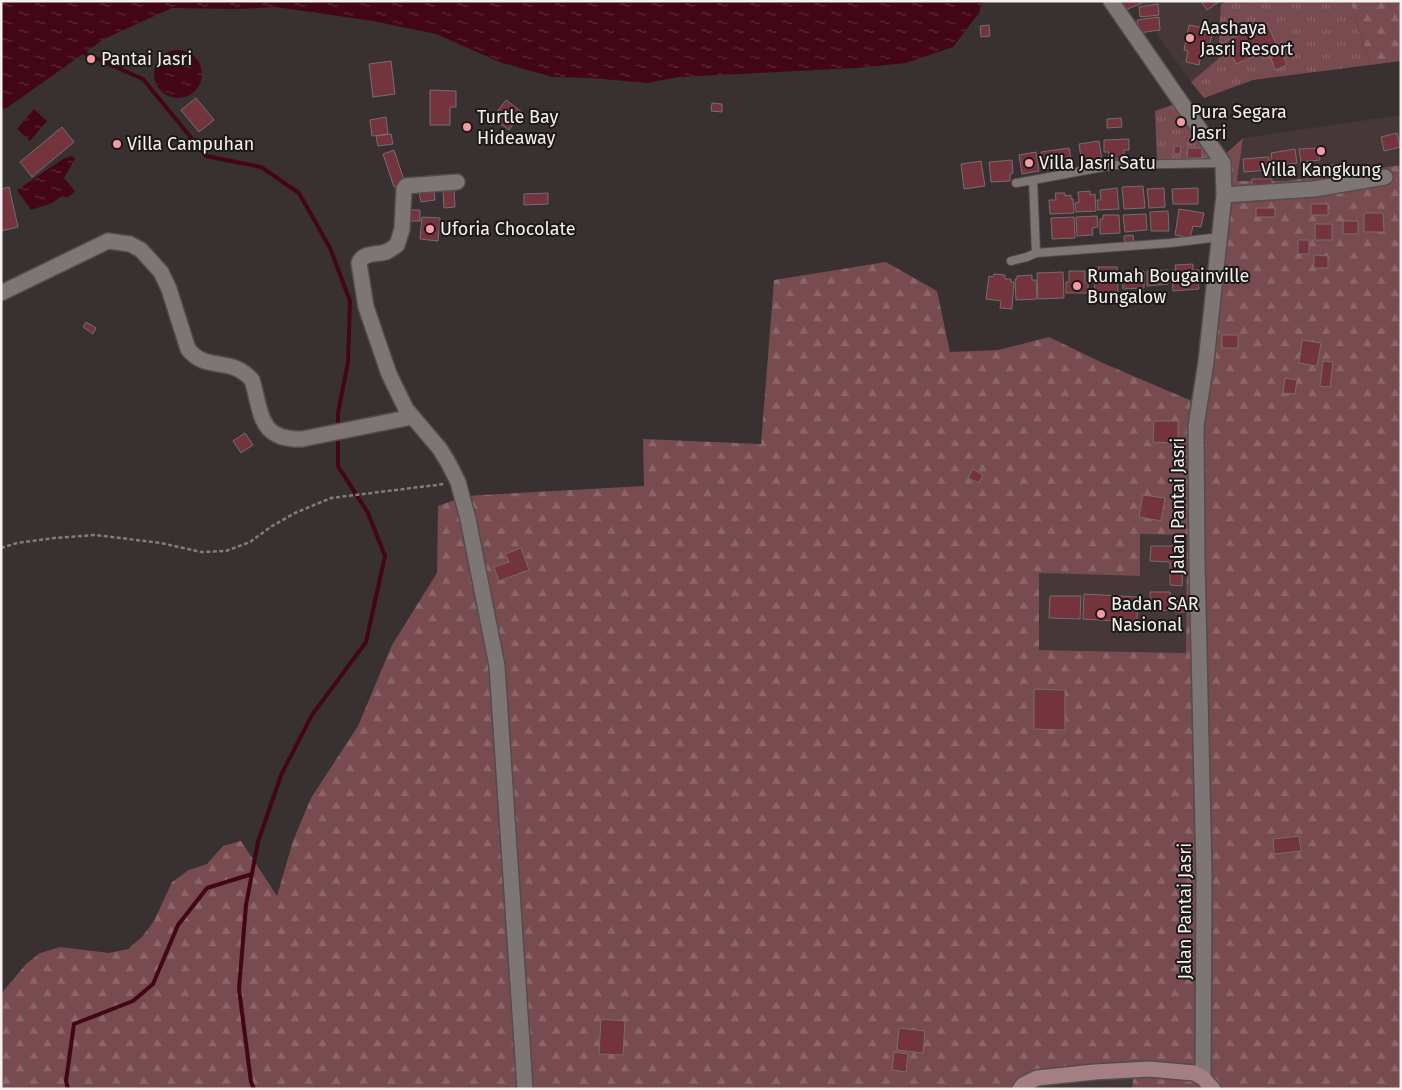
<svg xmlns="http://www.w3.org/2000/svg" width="1402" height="1090" font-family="'Fira Sans',sans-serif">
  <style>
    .built { fill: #463738 }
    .grass { fill: url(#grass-tufts) }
    .forest { fill: url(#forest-firs); fill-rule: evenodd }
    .water { fill: url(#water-ripples) }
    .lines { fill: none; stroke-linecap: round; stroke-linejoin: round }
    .stream { stroke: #430616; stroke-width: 4 }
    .building { fill: #74343e; stroke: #766d6e }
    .lane-casing { stroke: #534c4d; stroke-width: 10 }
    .street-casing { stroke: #534c4d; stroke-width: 18 }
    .secondary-casing { stroke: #534c4d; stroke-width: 18 }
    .path { stroke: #837c7d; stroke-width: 2.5; stroke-dasharray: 4 2.5; stroke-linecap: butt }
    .lane { stroke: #7e7575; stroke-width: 8 }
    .street { stroke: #7e7575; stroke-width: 15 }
    .secondary { stroke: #a37e82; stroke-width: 15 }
    .poi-dot { fill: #f49aa5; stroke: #1d1919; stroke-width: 2 }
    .labels { text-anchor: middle; stroke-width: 4; stroke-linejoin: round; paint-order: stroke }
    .poi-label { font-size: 18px; fill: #f6f1f1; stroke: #1d1919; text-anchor: start }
    .street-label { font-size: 18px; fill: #f6f1f1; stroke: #1d1919 }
  </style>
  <defs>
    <pattern id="grass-tufts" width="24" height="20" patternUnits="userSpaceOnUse" patternTransform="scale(1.25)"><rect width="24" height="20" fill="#774b50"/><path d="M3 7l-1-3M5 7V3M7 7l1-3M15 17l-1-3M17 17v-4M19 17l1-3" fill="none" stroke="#8b656a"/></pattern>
    <pattern id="forest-firs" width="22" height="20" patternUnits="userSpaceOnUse" patternTransform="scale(1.25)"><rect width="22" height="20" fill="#774b50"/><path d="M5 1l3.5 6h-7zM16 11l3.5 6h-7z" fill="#8b656a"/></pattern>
    <pattern id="water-ripples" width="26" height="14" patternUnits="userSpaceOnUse" patternTransform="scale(1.25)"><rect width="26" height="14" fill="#430616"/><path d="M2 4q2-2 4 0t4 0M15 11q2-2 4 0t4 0" fill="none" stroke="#5f2b38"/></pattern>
  </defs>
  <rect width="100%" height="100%" fill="#383031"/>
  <!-- built -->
  <path class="built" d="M1133 1H1219L1221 4 1222 18 1218 59 1191 82Z
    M1401 115V165L1285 181H1237L1243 138Z
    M1140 534 1188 535 1186 653 1038 650 1039 573 1140 576Z
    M1134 1072 1132 1089H1020L1033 1080Z"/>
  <!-- grass -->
  <path class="grass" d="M1227 1H1350L1370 65 1253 80 1204 98 1191 82 1218 59 1221 4Z
    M1172 105 1211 153V159L1157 161 1155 111Z"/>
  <!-- forest -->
  <path class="forest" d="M1350 1H1400L1401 61 1370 65Z
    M1243 138 1237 181H1285L1401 165V1089H1132L1134 1073 1064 1076 1020 1089H1V994L26 964 40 953 60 947 109 953 128 949 142 937 154 921 172 882 189 870 207 864 223 846 241 841 277 896 293 841 311 798 358 726 392 645 437 573 438 506 465 496 644 486 643 439 761 444 774 280 886 262 937 291 950 352 998 350 1049 337 1105 364 1199 404 1221 158ZM1140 534 1187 535 1186 653 1039 650V573L1140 576Z"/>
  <!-- water -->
  <path class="water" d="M1 1H982L979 13 953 47 906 63 856 68 679 77 647 83 591 78 553 77 502 63 436 34 373 21 276 7 240 9 172 8 104 39 1 112Z
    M154 74a24 24 0 1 1 48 0a24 24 0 1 1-48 0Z
    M34 109 47 121 30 141 17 129Z
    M72 156 75 159 64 178 75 191 68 198 62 196 52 203 31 210 17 190 63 159Z"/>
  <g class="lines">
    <!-- stream -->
    <path class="stream" d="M1400 1 1401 2
      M84 53 143 79 206 156 261 167 299 193 330 248 350 301 348 362 338 413V428
      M68 1089 66 1081 74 1024 133 1001 153 984 178 925 207 888 252 874
      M254 1089 251 1082 239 989 246 905 258 842 281 775 312 715 366 642 385 556 368 513 338 466V435"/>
  </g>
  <!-- building -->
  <path class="building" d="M1118 1H1142V3L1123 11Z
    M1201 1H1220L1207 10Z
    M1158 4 1159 15 1140 17 1139 7Z
    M1159 17 1160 30 1139 33 1137 20Z
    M1267 23 1277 46 1236 64 1226 41Z
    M989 25 990 36 981 37 980 26Z
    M1189 25 1213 30 1207 56 1201 54 1199 65 1186 62 1188 51 1184 50Z
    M1282 53 1287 65 1275 70 1271 58Z
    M391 61 395 94 373 97 369 64Z
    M430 90 456 91V107H450V125H430Z
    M196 98 214 120 199 132 181 110Z
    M506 100 522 112 509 130 492 118Z
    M712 103 722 104V112L711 111Z
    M386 117 388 134 372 136 370 120Z
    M1121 118 1122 127 1107 128V119Z
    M62 127 74 142 32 177 20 162Z
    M1397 133 1400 147 1384 151 1381 137Z
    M391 134 393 144 378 146 376 136Z
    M1129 139V150H1124V159H1109V152H1104V140Z
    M1099 141 1102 160 1082 164 1079 144Z
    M1174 146H1181L1180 154H1174Z
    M1069 148 1072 165 1044 169 1041 152Z
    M1188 148H1202V158H1187Z
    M1318 148 1320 160 1301 162 1299 149Z
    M1295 149 1297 163 1273 166 1271 153Z
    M394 150 405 183 394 187 383 154Z
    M1036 152 1039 171 1022 174 1019 155Z
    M1269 157 1270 170 1244 172 1243 159Z
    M1012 160 1013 173 1010 174V181L991 182 989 162Z
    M981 161 985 186 964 189 961 164Z
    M1328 165H1340L1341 179H1329Z
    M1347 167 1368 168V179H1347Z
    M1252 179H1272V190L1252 191Z
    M1143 186 1145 208 1124 209 1122 187Z
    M9 187 18 227 1 231V189Z
    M1117 188 1119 209 1098 210 1097 200H1101L1100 190Z
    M1164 188 1165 207 1149 208 1147 189Z
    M1198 188V204H1173L1172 189Z
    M443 189H454L455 207 444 208Z
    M434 190 435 200 421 202 419 192Z
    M1090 191V195L1095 194 1096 211 1076 212 1075 203 1079 202 1078 192Z
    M548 193V204L524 205V194Z
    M1055 193H1065V196L1071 195V199H1073L1074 213 1050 214 1049 200H1056Z
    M1311 204H1328V215H1311Z
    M1256 208H1275V217H1256Z
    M1179 209 1204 213 1201 227 1193 226 1190 238 1175 235Z
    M407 210H420V221H407Z
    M1168 211 1169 231H1151L1150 212Z
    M1364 213H1383L1384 232H1364Z
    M1146 214 1147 230 1125 232 1123 215Z
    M1103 215H1119L1120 233 1100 234V219H1103Z
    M1097 216 1098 227 1092 228 1093 235 1077 236 1076 217Z
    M422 217 440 218 438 241 420 239Z
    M1074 217 1075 238 1052 239 1051 218Z
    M1343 221H1358V234H1343Z
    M1315 224H1332V240H1315Z
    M1133 235 1134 245 1125 246 1124 236Z
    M1298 240H1309V254H1298Z
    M1314 255 1328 256V268H1314Z
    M1193 264V270H1200L1201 283H1198L1199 289 1173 291 1172 270H1176L1175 265Z
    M1098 267H1117L1118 292 1095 293 1094 276H1099Z
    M1168 270V284L1147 286V271Z
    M1069 271H1085V283H1088V293H1066V282H1069Z
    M1144 271V288L1123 289 1122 272Z
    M1063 272 1064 298 1038 299 1037 273Z
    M994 274 1005 275V279H1011V282H1014L1012 309 1000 308 1001 301 986 299 989 276 993 277Z
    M1032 275V280H1036L1037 299 1016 300 1015 279H1017V276Z
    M86 322 96 328 93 334 83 327Z
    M1222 335H1238V348H1222Z
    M1302 340 1321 343 1317 366 1299 363Z
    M1323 361 1333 362 1330 387 1320 386Z
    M1285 378 1297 380 1295 394 1283 393Z
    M1154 421H1178V443L1153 442Z
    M245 433 253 445 241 453 233 441Z
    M973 469 983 475 979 483 968 478Z
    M1143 495 1165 498 1161 521 1139 517Z
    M1151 546H1180L1179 558H1183L1182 586 1170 585V562L1150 561Z
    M521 548 529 570 499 581 494 567 509 562 505 554Z
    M1150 592H1170L1171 610 1151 611Z
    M1084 594 1138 597 1137 622 1083 619Z
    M1050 596H1081L1080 619 1049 618Z
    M1175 601H1185V612H1175Z
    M1034 689 1065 690V730L1034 729Z
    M1299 836 1301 851 1274 854 1273 839Z
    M601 1019 625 1021 623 1055 599 1054Z
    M899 1028 925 1031 923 1053 897 1050Z
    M894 1052 908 1054 906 1072 892 1070Z"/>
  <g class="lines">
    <!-- lane casing -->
    <g class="lane-casing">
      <path id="lane" d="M1016 183 1033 180
        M1220 237 1170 243 1036 253 1033 180 1114 165 1223 163
        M1011 261 1027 257 1036 253"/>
    </g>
    <!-- street casing -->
    <g class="street-casing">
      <path id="street" d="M1111 1 1223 163 1224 195 1206 362 1196 426 1197 560 1204 875 1203 1078
        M457 182 406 186 404 189 402 229 397 245C394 247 390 250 386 252 376 255 363 252 359 263L366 307 389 374 406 409 440 449 449 464 458 482 468 519 497 666 525 1089
        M1224 195 1314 189 1385 177
        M1 293 108 241 130 244 141 250 161 272 169 289 188 349C207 373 230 355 252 380 262 413 258 440 302 439L412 417"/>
    </g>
    <!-- secondary casing -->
    <g class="secondary-casing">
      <path id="secondary" d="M1020 1089 1023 1085 1037 1078 1095 1072 1149 1069 1194 1073 1203 1078 1213 1089"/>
    </g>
    <!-- path -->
    <path class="path" d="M1 548 17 543 54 538 96 535 161 543 201 552 226 551 250 542 272 526 295 513 331 498 444 484"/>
    <!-- lane -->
    <use href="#lane" class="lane"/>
    <!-- street -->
    <use href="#street" class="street"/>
    <!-- secondary -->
    <use href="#secondary" class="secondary"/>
  </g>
  <!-- markers -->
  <g class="poi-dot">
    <circle cx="1190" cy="38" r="5"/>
    <circle cx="91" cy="59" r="5"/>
    <circle cx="1181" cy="122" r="5"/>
    <circle cx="467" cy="127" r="5"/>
    <circle cx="117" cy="144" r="5"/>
    <circle cx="1321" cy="151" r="5"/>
    <circle cx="1029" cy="163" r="5"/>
    <circle cx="430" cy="229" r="5"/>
    <circle cx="1077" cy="286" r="5"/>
    <circle cx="1101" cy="614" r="5"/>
  </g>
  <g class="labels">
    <!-- poi labels -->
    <g class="poi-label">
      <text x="1200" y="34">Aashaya<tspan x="1200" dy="21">Jasri Resort</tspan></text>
      <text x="101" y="65">Pantai Jasri</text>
      <text x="1191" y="118">Pura Segara<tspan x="1191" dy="21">Jasri</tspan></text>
      <text x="477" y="123">Turtle Bay<tspan x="477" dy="21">Hideaway</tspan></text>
      <text x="127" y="150">Villa Campuhan</text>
      <text x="1039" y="169">Villa Jasri Satu</text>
      <text x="1321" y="176" text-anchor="middle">Villa Kangkung</text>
      <text x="440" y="235">Uforia Chocolate</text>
      <text x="1087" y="282">Rumah Bougainville<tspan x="1087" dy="21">Bungalow</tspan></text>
      <text x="1111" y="610">Badan SAR<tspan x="1111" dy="21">Nasional</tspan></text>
    </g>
    <!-- street labels -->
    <g class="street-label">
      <text transform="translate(1178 506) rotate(-90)" y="6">Jalan Pantai Jasri</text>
      <text transform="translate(1185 911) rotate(-90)" y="6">Jalan Pantai Jasri</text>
    </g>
  </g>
  <!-- border -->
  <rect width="1402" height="1090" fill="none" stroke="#f6f1f1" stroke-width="5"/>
</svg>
